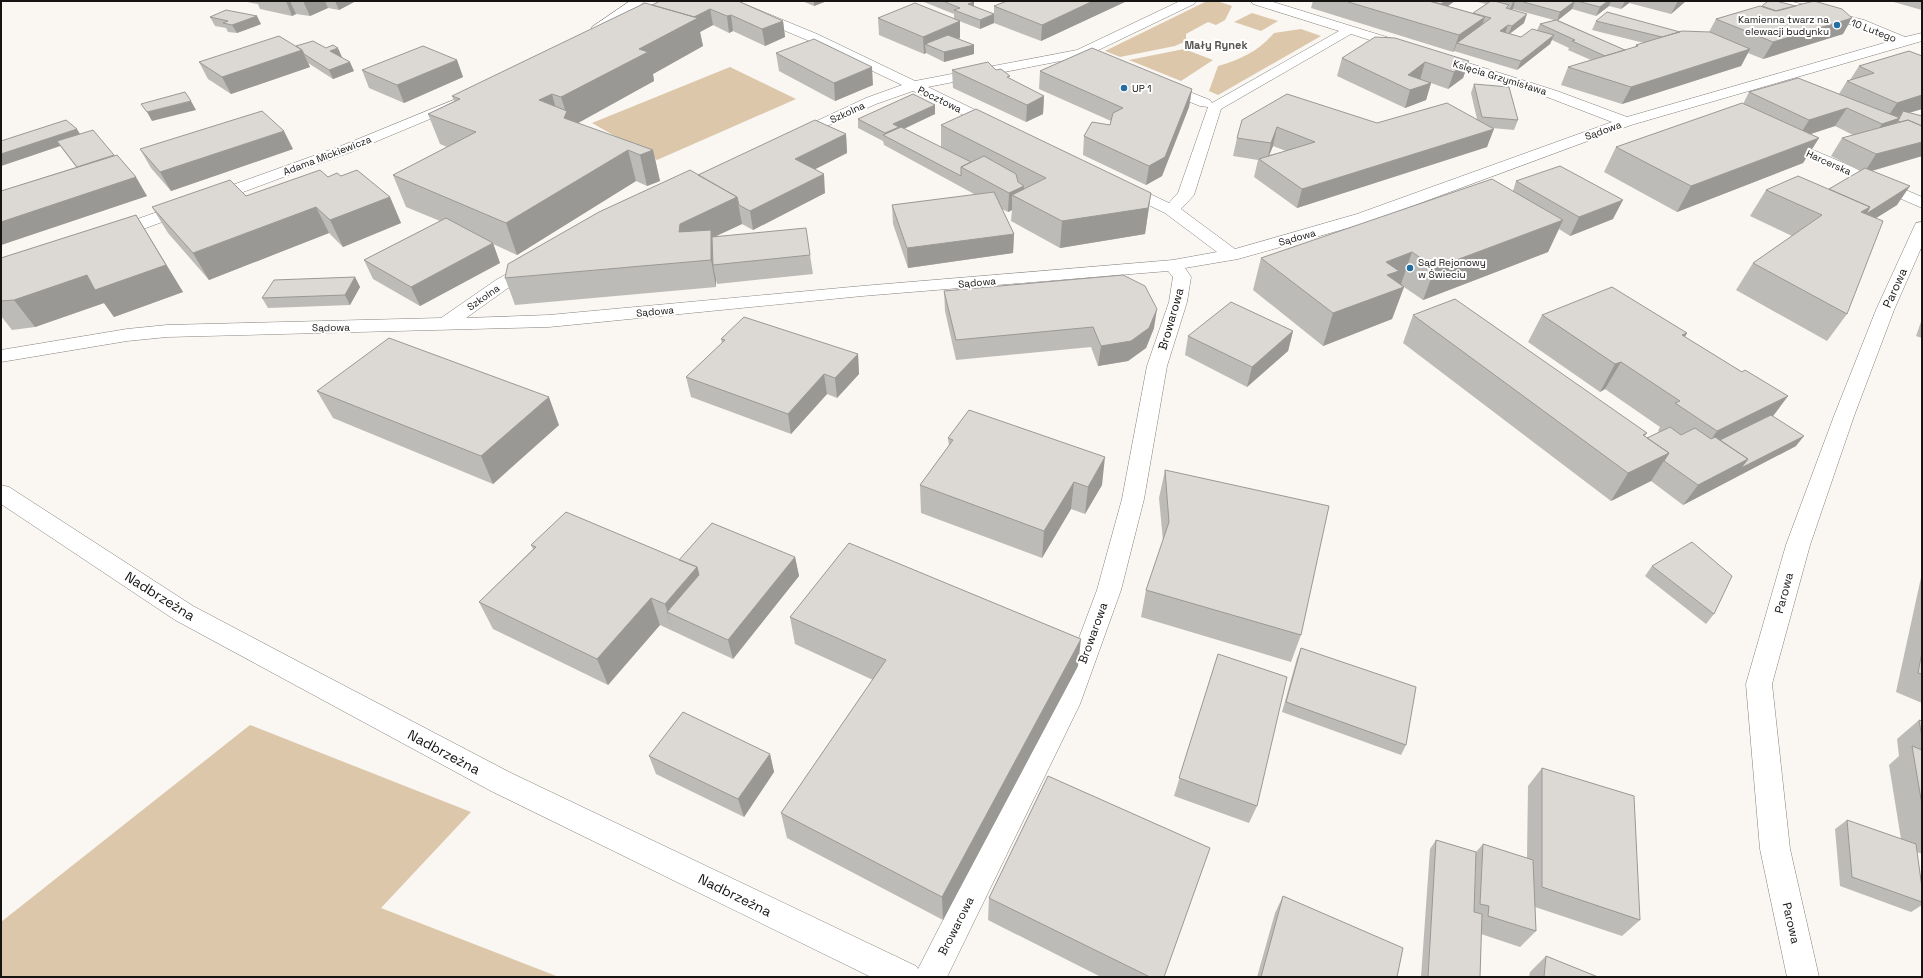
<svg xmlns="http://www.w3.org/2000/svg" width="1923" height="978" font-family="'Space Grotesk',sans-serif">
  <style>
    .green { fill: #dcc7aa }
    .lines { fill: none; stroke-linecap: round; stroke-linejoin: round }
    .street-casing { stroke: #84827e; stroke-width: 1 }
    .secondary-casing { stroke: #84827e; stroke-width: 1 }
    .street { fill: #fff; fill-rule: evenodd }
    .secondary { fill: #fff; fill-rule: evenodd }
    .wall { fill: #bdbbb7; fill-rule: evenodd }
    .shaded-wall { fill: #9a9895 }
    .building { fill: #dcd9d5; stroke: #9a9895 }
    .poi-dot { fill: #246fa2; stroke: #fff; stroke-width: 1.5 }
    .labels { text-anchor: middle; stroke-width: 4; stroke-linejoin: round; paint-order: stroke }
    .far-poi-label { font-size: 10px; fill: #151412; stroke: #fff; text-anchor: start }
    .far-street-label { font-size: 10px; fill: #151412; stroke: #fff }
    .far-neighbourhood-label { font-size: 11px; font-weight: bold; fill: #585552; stroke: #fff }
    .street-label { font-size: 12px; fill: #151412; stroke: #fff }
    .near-street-label { font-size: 14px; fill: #151412; stroke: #fff }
  </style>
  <rect width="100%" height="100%" fill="#faf6f2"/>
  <!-- green -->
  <path class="green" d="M1207 1H1217L1232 6 1225 20 1216 25 1208 22 1186 34V41L1175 46 1120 57 1105 51Z
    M1252 13 1278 21 1261 31 1234 22Z
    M1301 29 1321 36 1218 95 1209 91 1218 66C1240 60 1259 51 1274 33Z
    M1184 49 1213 60 1181 81 1129 60Z
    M730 67 796 99 657 160 592 123Z
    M250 725 471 812 381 908 559 977H1V922Z"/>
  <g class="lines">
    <!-- street casing -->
    <g class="street-casing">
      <path id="street" d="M720 1H737L817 34 915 81 1077 50 1180 1H1196L1194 4 1086 56 928 87 1000 122 1002 125 1000 128H990L913 91 876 104 796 140 791 139 789 136 791 133 866 98 902 85 807 40 722 4Z
        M1251 1H1270L1406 43 1408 46 1406 49 1401 50 1351 34 1221 109 1194 195 1181 209 1235 249 1357 214 1612 122 1547 97 1433 61 1431 58 1433 55H1443L1557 91 1627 117 1891 41 1856 26 1771 4 1769 1H1789L1864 20 1905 37 1922 33V41L1631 125 1369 222 1238 259 1185 268 1191 277 1187 302 1167 366 1144 499 1121 590 1080 704 947 977H871L491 791 175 620 1 504V485L9 487 193 606 299 662 511 773 916 966 918 969 1055 702 1097 590 1122 499 1147 366 1169 302 1173 277 1168 271 862 296 549 327 167 337 127 341 1 362V350L127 329 167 325 441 318 496 280 526 263 532 262 538 263 541 267 538 271 508 288 466 318 549 315 862 286 1173 260 1217 252 1165 213 1117 190 1115 187 1117 184 1123 182 1129 184 1169 203 1178 193 1208 107 1200 106 1157 89 1155 86 1157 83H1167L1210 100 1212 103 1339 31 1253 4Z
        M1781 136 1922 197V208L1776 144 1773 141 1776 138Z
        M1922 222V246L1894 310 1854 416 1810 545 1772 684 1790 849 1819 977H1787L1760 849 1746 684 1786 545 1834 416 1876 310 1914 227 1916 223Z"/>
    </g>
    <!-- secondary casing -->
    <g class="secondary-casing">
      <path id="secondary" d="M630 1H644C637 11 604 36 592 33L591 30 592 27Z
        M456 99 461 100 463 103 461 106 351 152 119 238 113 239 107 238 105 234 107 230 341 146Z"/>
    </g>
    <!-- street -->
    <use href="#street" class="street"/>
    <!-- secondary -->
    <use href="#secondary" class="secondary"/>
  </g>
  <!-- wall -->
  <path class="wall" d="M242 1H356L339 10 328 8 310 16 296 14 292 16 260 9 258 4Z
    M738 1 783 21 785 37 765 46 733 31 729 33 713 25 700 32 703 46 653 74 654 81 577 123 653 150 660 181 647 186 636 181 517 255 493 244 500 263 420 306 373 279 364 260 440 221 406 207 393 175 447 147 440 144 428 114 454 101 452 96 652 5Z
    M802 1H827L814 6Z
    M924 1H972L974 6 994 14V6L1127 1 1041 41 994 23 980 29 954 19V14L924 2Z
    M1313 1H1455L1448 6 1473 13 1486 4 1474 1H1686L1671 14 1629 3 1621 9 1609 6 1596 16 1572 9 1558 20 1625 50 1635 47 1636 45 1644 43 1592 30 1596 21 1680 32H1709L1716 19 1762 6 1768 1 1843 34 1763 59 1748 53 1741 66 1622 104 1561 85 1568 67 1591 60 1568 50 1569 48 1552 40 1550 44 1517 70 1454 51 1453 52 1311 8ZM1511 9H1513L1554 20 1540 24 1537 30 1521 37 1509 34 1524 23Z
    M1890 1H1922V10Z
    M210 17 261 24 237 33 228 32 226 28 215 26Z
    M878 18 960 38 959 39 974 45V54L944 62 926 53 924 54 879 35Z
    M296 46 342 57H341L354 71 333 79 308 63 310 67 231 94 208 79 199 62Z
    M1909 51 1922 109 1909 113 1922 116V156L1872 171 1897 205 1876 218 1847 314 1827 341 1736 290 1753 263 1792 236 1750 216 1766 190 1829 189 1860 171 1831 156 1842 138 1853 135 1835 126 1811 134 1819 138 1803 163 1677 212 1604 172 1616 147 1743 104 1749 92 1839 94 1847 81 1850 80 1859 66Z
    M776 53 873 85 835 101 779 71Z
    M1342 58 1469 61 1463 78 1448 89 1431 83 1426 100 1405 108 1337 76Z
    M457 60 463 77 404 103 369 88 362 70Z
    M952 70H996L1010 79 1044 96 1043 114 1026 122 953 88Z
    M1040 71 1192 89 1189 107 1162 176 1146 185 1083 155 1084 136 1110 125 1111 121 1039 89Z
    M1474 84 1518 120 1514 130 1492 128 1487 147 1297 208 1254 177 1258 160 1233 156 1237 138 1242 120 1377 123 1477 119 1471 93ZM1273 146 1286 151 1269 155Z
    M935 105V114L904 129 941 148V125L1151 193 1145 234 1060 248 1011 221 1012 210 1008 212 1002 209 1014 234 1013 253 908 268 893 224 892 205 976 195 884 145 883 141 858 128V119Z
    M80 134 147 196 1 245V191L76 167 60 146 1 166V141Z
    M846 134 847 153 814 169 825 193 753 230 742 224 714 237 810 255 813 274 717 284 716 280V287L515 305 505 278 698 175Z
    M140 149H293L171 191 151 168Z
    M341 176 390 197 401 223 343 247 329 233 209 280 168 233 152 207 246 196 328 177Z
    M1516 181 1613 219 1570 236 1559 229 1548 252 1423 300 1404 287 1392 319 1323 346 1253 290 1261 258 1513 191Z
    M136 215 183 292 114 317 104 303 35 327 12 330 1 316V258Z
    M355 277 360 287 350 305 268 308 262 298Z
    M944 291 1154 328 1146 348 1128 361 1098 366 1091 347 956 360 945 311Z
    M1413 315 1647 433 1645 436 1647 438 1659 432 1658 431 1660 427 1605 389 1600 392 1528 342 1542 315 1687 333 1685 337 1742 372 1788 396 1773 416 1796 446 1683 505 1651 481 1611 501 1403 343Z
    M1922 319V338L1916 336Z
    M1293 331 1288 351 1247 387 1185 355 1188 336Z
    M721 339 858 354 859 374 837 398 827 394 791 434 691 397 686 377 722 343Z
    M317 391 559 425 493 484 333 418Z
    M948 438 1102 485 1085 514 1071 509 1042 558 921 513 920 485 949 446Z
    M1165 470 1301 635 1291 662 1141 617 1146 590 1163 541 1159 498Z
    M531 545 679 560 795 557 799 576 733 659 660 625 608 685 493 629 479 602 533 549Z
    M1652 566 1714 614 1706 624 1645 576Z
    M1922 573V703L1896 692Z
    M790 617 1078 666 943 920 787 838 781 813 873 680 795 644Z
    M1301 648 1406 745 1401 755 1282 712 1297 658Z
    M1218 654 1257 806 1249 823 1174 796Z
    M1919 720 1922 738V854L1917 852 1922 888V905L1911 912 1840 886 1835 829 1847 820 1901 839 1889 765 1899 756 1897 739Z
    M770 754 774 772 744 817 656 774 649 756Z
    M1542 768 1640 920 1622 936 1535 907 1536 931 1520 947 1481 934 1480 977H1421L1430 849 1436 840 1476 852 1483 844 1527 858 1528 786Z
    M1283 896 1397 977H1257L1275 913Z
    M989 898 1164 977H1101L988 920Z
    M1546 956 1598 977H1529L1530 972Z"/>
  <!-- shaded-wall -->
  <path class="shaded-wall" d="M286 1H290L296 14 292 16Z
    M303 1H325L328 8 310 16Z
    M335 1H356L339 10Z
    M814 1H827L814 6Z
    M1093 1H1127L1041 41 1042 25Z
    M1445 1H1455L1433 16 1436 7Z
    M1514 1H1515L1513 9 1509 11 1513 2Z
    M1575 1 1572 9 1557 21 1560 12Z
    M1608 1H1611L1609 6 1596 16 1600 7Z
    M1625 1H1630L1629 3 1621 9Z
    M1678 1H1686L1671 14Z
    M974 2V10L968 4Z
    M710 9 713 25 700 32 703 46 653 74 654 81 571 127 564 118 566 113 561 97 639 49 685 21Z
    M994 14V23L980 29V20Z
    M1527 14 1524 23 1508 35 1512 26Z
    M731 15 733 31 729 33 727 16Z
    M257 16 261 24 237 33 232 25Z
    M1485 17 1479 33 1457 43 1454 51 1453 52 1459 35Z
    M1852 18 1843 34 1763 59 1773 42Z
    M783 21 785 37 765 46 762 29Z
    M960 21V38L936 49 925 44 926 53 924 54 923 37Z
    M1508 25 1505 34 1500 31Z
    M1554 35 1550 44 1517 70 1521 61Z
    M974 45V54L944 62V52Z
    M338 48 342 57 334 60 330 51Z
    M1750 49 1741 66 1622 104 1631 87Z
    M302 50 310 67 231 94 222 77Z
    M457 60 463 77 404 103 397 85Z
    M1469 61 1463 78 1448 89 1454 72Z
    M350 62 354 71 333 79 329 70Z
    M1425 62 1420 80 1408 75Z
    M872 67 873 85 835 101 834 83Z
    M1922 82V109L1901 115 1903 111 1901 116 1885 121 1897 103Z
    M1431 83 1426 100 1405 108 1410 90Z
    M1192 89 1189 107 1162 176 1146 185 1149 166Z
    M552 94 560 124 539 100Z
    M1044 96 1043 114 1026 122 1027 105Z
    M191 101 196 110 152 121 147 112Z
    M935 105V114L886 137 885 133 893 124Z
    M1847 108 1835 126 1798 138 1809 120Z
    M1900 118 1888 136 1870 142 1882 124Z
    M1277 127 1273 146 1267 161 1271 143Z
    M77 129 83 139 57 141 60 146 1 166V154Z
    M1494 129 1487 147 1297 208 1302 189Z
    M284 131 293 149 171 191 160 172Z
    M846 134 847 153 798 178 795 159Z
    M1819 138 1803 163 1677 212 1691 186Z
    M1922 142V156L1864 173 1876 154Z
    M628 150 636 181 517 255 506 223Z
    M653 150 660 181 647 186 640 155Z
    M824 174 825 193 753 230 750 211Z
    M136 177 147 196 1 245V222Z
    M1024 186 1023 201 1012 195V210L1008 212 1009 193Z
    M1910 186 1897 205 1852 233 1861 212Z
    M1151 193 1145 234 1060 248 1062 221Z
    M390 197 401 223 343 247 330 220Z
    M737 197 742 224 712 238 713 265 716 280V287L711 260 679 232 680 224Z
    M1623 200 1613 219 1570 236 1579 217Z
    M316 207 329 233 209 280 193 253Z
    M136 215 183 292 114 317 104 303 35 327 14 300Z
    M1563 220 1548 252 1423 300 1435 268Z
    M1014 234 1013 253 908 268 907 248Z
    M493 243 500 263 420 306 411 287Z
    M1412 252 1401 284 1404 287 1392 319 1323 346 1333 313 1386 262Z
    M355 277 360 287 350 305 345 295Z
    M1157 309 1154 328 1146 348 1128 361 1098 366 1101 346Z
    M1293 331 1288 351 1247 387 1252 367Z
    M1687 333 1670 360 1682 335Z
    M858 354 859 374 837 398 835 378Z
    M1621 362 1605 389 1600 392 1615 364Z
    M824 374 827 394 791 434 788 414Z
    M1788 396 1767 424 1698 459 1717 431Z
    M549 397 559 425 493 484 481 456Z
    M1804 436 1796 446 1683 505 1698 485 1748 459Z
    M1669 453 1651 481 1611 501 1628 473Z
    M1105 457 1102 485 1085 514 1088 487Z
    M1074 482 1071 509 1042 558 1044 531Z
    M795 557 799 576 733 659 728 640Z
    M697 567 705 595 667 612 673 631 665 604Z
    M651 598 660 625 608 685 597 659Z
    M1081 639 1078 666 943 920 942 897Z
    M770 754 774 772 744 817 738 799Z"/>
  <!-- building -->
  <path class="building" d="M660 1H738L783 21 762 29 731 15 727 16 710 9 694 17 652 5Z
    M943 1H972L974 2 968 4 994 14 980 20 954 10 960 8Z
    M1007 1H1093L1042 25 994 6Z
    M1345 1H1429L1485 17 1459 35Z
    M1429 1H1445L1441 4Z
    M1491 1H1494L1509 5 1506 8 1527 14 1512 26 1508 25 1500 31 1521 37 1532 29 1554 35 1521 61 1457 43 1491 18 1473 13Z
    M1520 1H1575L1560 12Z
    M1577 1H1608L1600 7Z
    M1768 1H1776L1796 6 1777 11 1762 6Z
    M1814 1 1842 9 1852 18 1773 42 1716 19 1760 6 1775 11Z
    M645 3 698 18 639 49 648 52 561 97 552 94 539 100 567 111 564 118 653 150 640 155 628 150 506 223 393 175 476 132 428 114 460 99 452 96Z
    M915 3 960 21 923 37 878 18Z
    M226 10 257 16 232 25 223 23 228 21 210 17Z
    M1607 12 1680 32 1662 37 1596 21Z
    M1556 20 1625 50 1605 56 1572 41 1575 40 1540 24Z
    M1682 31 1710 32 1750 49 1631 87 1568 67 1638 46 1636 45Z
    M948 35 974 45 944 52 925 44Z
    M279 36 302 50 222 77 199 62Z
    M1375 37 1395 38 1469 61 1454 72 1425 62 1408 75 1431 83 1410 90 1342 58Z
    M814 39 872 67 834 83 776 53Z
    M313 41 326 48 333 45 338 48 330 51 350 62 329 70 304 54 302 50 296 46Z
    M423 46 457 60 397 85 362 70Z
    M1092 48 1192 89 1165 157 1149 166 1084 136 1092 122 1110 125 1113 113 1123 108 1040 71Z
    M1909 51 1922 56V95L1897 103 1847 81 1874 73 1859 66Z
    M988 62 996 70 1001 69 1010 76 1007 77 1044 96 1027 105 952 70Z
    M1798 78 1900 118 1882 124 1847 108 1809 120 1749 92Z
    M1474 84 1509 87 1518 120 1482 117Z
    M185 92 191 101 147 112 141 104Z
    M913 94 935 105 893 124 899 127 885 133 858 119Z
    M1287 94 1377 123 1447 103 1494 129 1302 189 1259 159 1315 142 1277 127 1271 143 1237 138 1242 120Z
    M1742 103 1819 138 1691 186 1616 147Z
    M976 109 1151 193 1148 208 1062 221 1012 195 1046 178 941 125Z
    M262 111 284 131 160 172 140 149Z
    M1903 111 1922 116V126L1908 120 1900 122 1898 121Z
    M66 120 77 129 1 154V141Z
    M815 120 846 134 795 159 824 174 750 211 739 205 737 197 698 175Z
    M1908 120 1922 126V142L1876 154 1842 138Z
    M901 127 971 162 961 167V176L883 135Z
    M93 130 114 155 77 167 57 141Z
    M117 155 136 177 1 222V191Z
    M984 156 1016 174 1018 182 1024 186 1009 193 961 167Z
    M1560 166 1623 200 1579 217 1516 181Z
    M1865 168 1910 186 1866 214 1870 207 1829 189Z
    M320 170 328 177 337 173 341 176 357 170 390 197 330 220 316 207 193 253 152 207 230 180 246 196Z
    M690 170 737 197 680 224 679 232 711 230V260L505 278 508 264 599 212Z
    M1798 176 1870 207 1861 212 1883 221 1847 314 1753 263 1822 215 1766 190Z
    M1492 179 1563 220 1435 268 1412 252 1386 262 1399 271 1387 275 1404 287 1333 313 1261 258Z
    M994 192 1014 234 907 248 892 205Z
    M136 215 166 265 95 290 87 275 14 300 1 301V258Z
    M446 218 493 243 411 287 364 260Z
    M806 228 810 255 713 265 712 237Z
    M1123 275 1145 286 1157 309 1149 328 1131 341 1101 346 1093 327 956 340 944 291Z
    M355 277 345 295 262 298 274 280Z
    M1612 287 1687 333 1682 335 1742 372 1745 370 1788 396 1717 431 1675 403 1680 401 1621 362 1615 364 1542 315Z
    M1455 299 1647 433 1643 435 1669 453 1628 473 1413 315Z
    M1231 302 1293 331 1252 367 1188 336Z
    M744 317 858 354 835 378 824 374 788 414 686 377 725 340 721 339Z
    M389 338 549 397 481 456 317 391Z
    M969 410 1105 457 1088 487 1074 482 1044 531 920 485 953 440 948 438Z
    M1771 415 1804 436 1741 468 1748 459 1720 440Z
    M1670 427 1681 435 1695 428 1711 439 1715 437 1748 459 1698 485 1664 461 1669 453 1647 438Z
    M1165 470 1329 506 1301 635 1146 590 1169 522Z
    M566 512 697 567 665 604 651 598 597 659 479 602 536 547 531 545Z
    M712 523 795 557 728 640 667 612 699 575 697 567 679 560Z
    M1692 542 1732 576 1714 614 1652 566Z
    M849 543 1081 639 942 897 781 813 886 660 790 617Z
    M1301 648 1416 687 1406 745 1286 702Z
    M1922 652V674L1918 673Z
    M1218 654 1287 677 1257 806 1179 778Z
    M683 712 770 754 738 799 649 756Z
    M1919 720 1922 721V738Z
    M1912 746 1922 750V805Z
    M1542 768 1634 796 1640 920 1542 887Z
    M1048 776 1210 848 1164 977H1150L989 898Z
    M1847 820 1916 844 1922 888V902L1852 877Z
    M1436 840 1476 852 1474 912 1482 914 1480 977H1428Z
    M1483 844 1533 860 1536 931 1488 916 1489 906 1480 904Z
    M1283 896 1403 948 1397 977H1261Z
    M1546 956 1598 977H1544Z"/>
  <!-- markers -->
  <g class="poi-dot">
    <circle cx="1837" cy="25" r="4"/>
    <circle cx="1124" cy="88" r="4"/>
    <circle cx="1410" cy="268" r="4"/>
  </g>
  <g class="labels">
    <!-- far-poi labels -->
    <g class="far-poi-label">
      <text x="1829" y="23" text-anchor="end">Kamienna twarz na<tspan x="1829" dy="12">elewacji budynku</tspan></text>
      <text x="1132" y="92">UP 1</text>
      <text x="1418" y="266">Sąd Rejonowy<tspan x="1418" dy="12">w Świeciu</tspan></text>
    </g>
    <!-- far-street labels -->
    <g class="far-street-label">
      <text transform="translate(1874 30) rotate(21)" y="4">10 Lutego</text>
      <text transform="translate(1500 77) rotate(17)" y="4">Księcia Grzymisława</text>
      <text transform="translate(940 99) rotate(26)" y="4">Pocztowa</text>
      <text transform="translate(847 112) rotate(-25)" y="4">Szkolna</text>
      <text transform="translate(1603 130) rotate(-20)" y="4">Sądowa</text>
      <text transform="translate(327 155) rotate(-21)" y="4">Adama Mickiewicza</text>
      <text transform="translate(1829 162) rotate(24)" y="4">Harcerska</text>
      <text transform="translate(1297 237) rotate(-16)" y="4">Sądowa</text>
      <text transform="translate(977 282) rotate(-5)" y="4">Sądowa</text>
      <text transform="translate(483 297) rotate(-35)" y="4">Szkolna</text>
      <text transform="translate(655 311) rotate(-5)" y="4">Sądowa</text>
      <text transform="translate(331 327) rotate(-1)" y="4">Sądowa</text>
    </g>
    <!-- far-neighbourhood labels -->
    <g class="far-neighbourhood-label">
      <text x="1216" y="49">Mały Rynek</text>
    </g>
    <!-- street labels -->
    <g class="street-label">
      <text transform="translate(1895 288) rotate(-66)" y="4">Parowa</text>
      <text transform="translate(1171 319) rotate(-74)" y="4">Browarowa</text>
      <text transform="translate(1784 593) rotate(-75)" y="4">Parowa</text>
      <text transform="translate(1093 633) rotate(-70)" y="4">Browarowa</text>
      <text transform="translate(1791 923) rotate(77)" y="4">Parowa</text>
      <text transform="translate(956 926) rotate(-63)" y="4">Browarowa</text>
    </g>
    <!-- near-street labels -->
    <g class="near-street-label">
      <text transform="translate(160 596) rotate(32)" y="5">Nadbrzeżna</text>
      <text transform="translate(444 752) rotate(28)" y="5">Nadbrzeżna</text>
      <text transform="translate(735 895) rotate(26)" y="5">Nadbrzeżna</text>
    </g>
  </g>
  <!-- border -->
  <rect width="1923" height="978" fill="none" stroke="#151412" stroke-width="4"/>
</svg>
